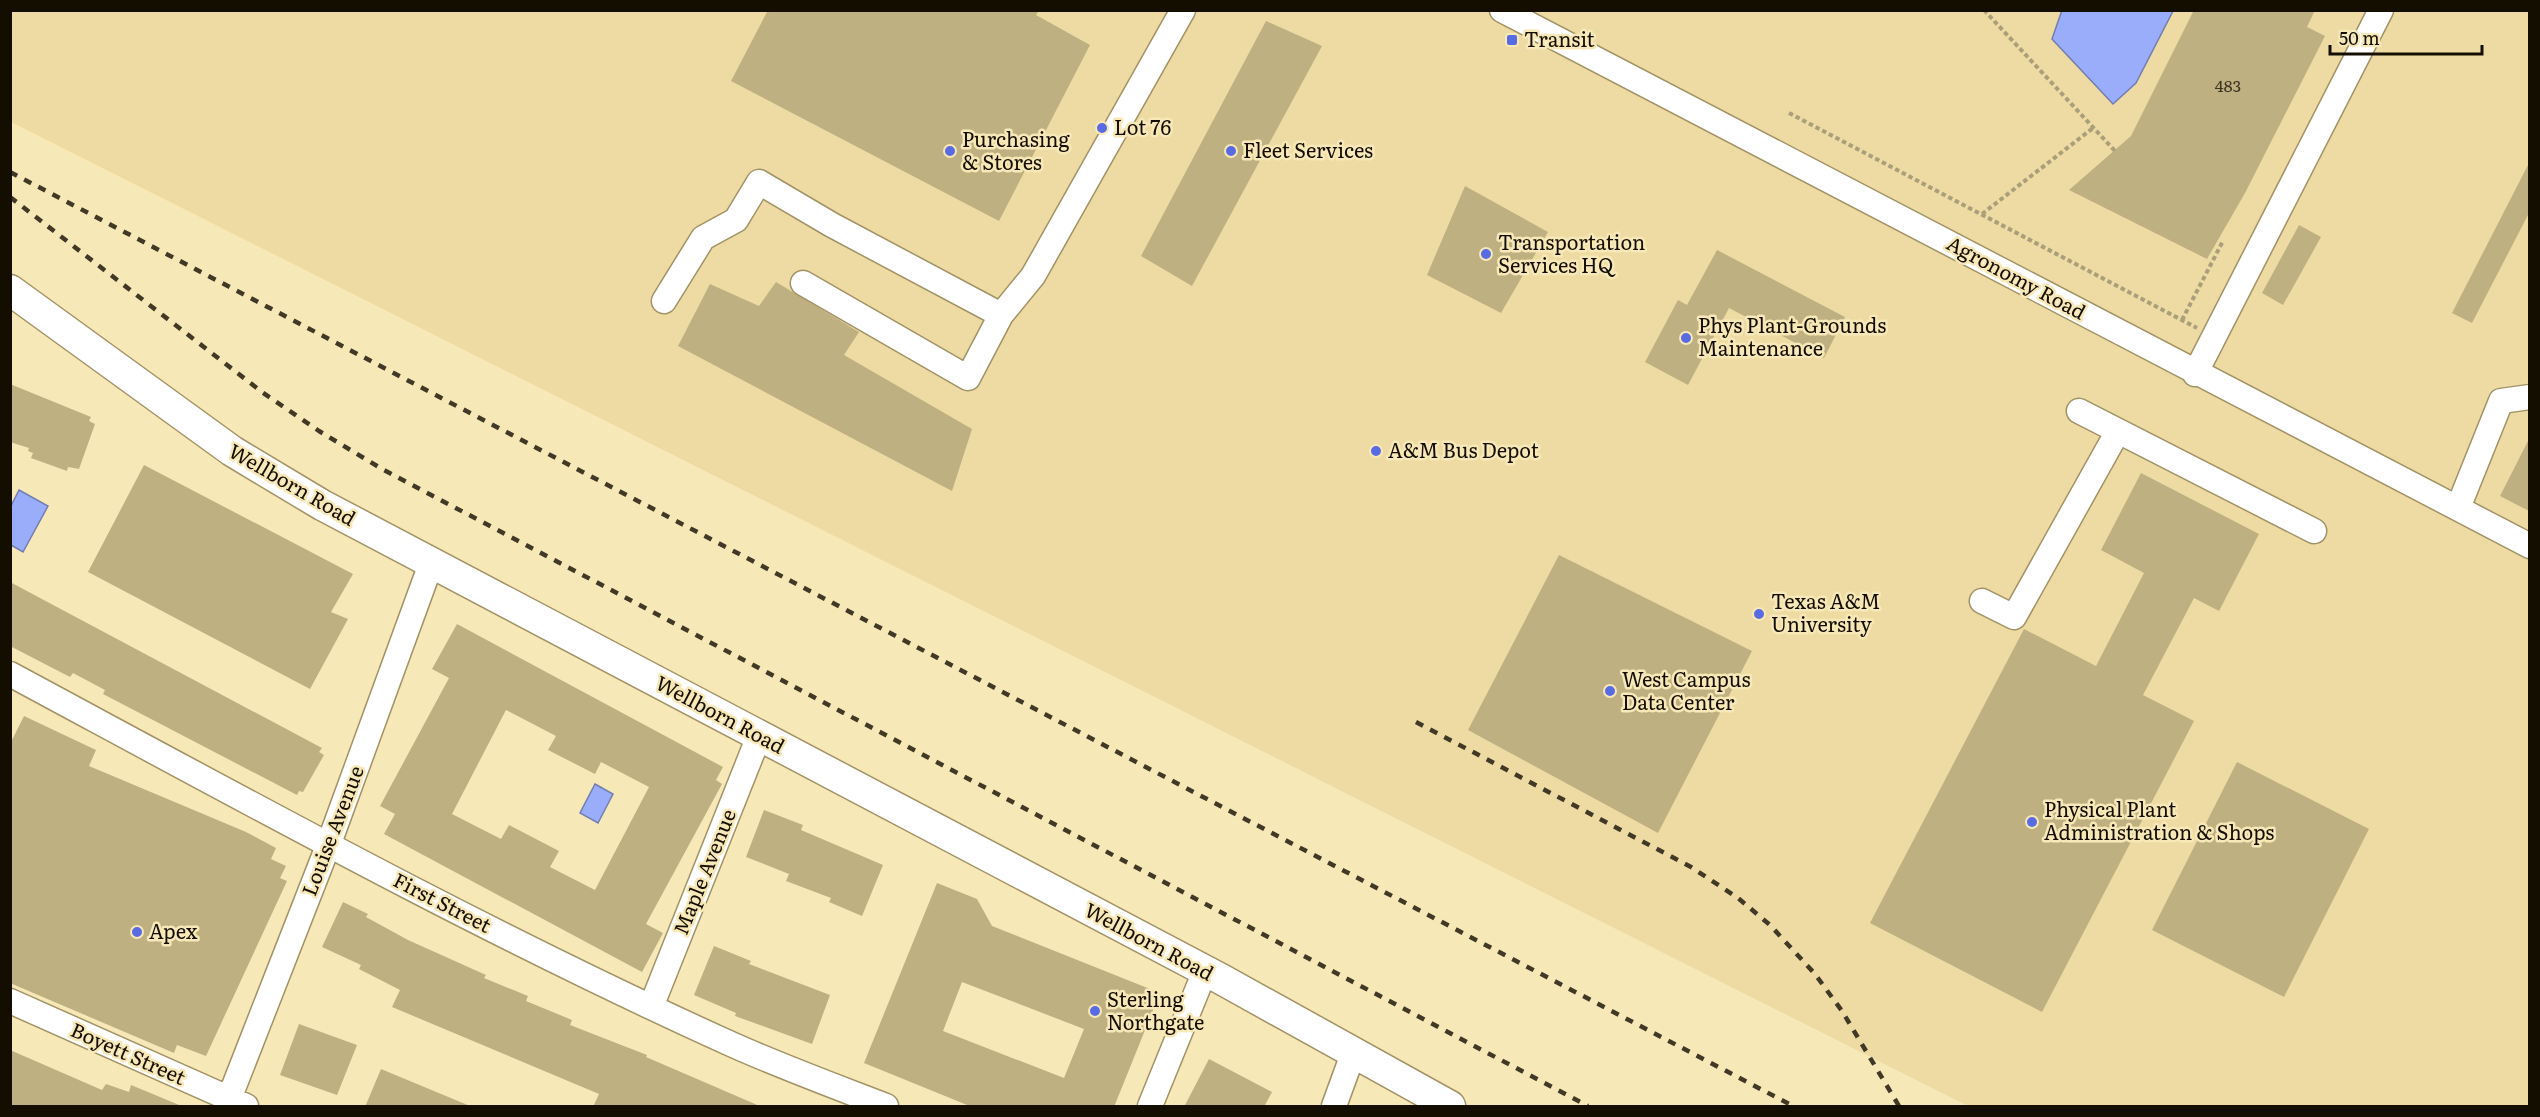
<svg xmlns="http://www.w3.org/2000/svg" width="2540" height="1117" font-family="Literata,serif">
  <style>
    .built { fill: #eddba3 }
    .water { fill: #9aadfb; stroke: #727db0; stroke-width: 1.5 }
    .building { fill: #bfb081; fill-rule: evenodd }
    .lines { fill: none; stroke-linecap: round; stroke-linejoin: round }
    .minor-casing { stroke: #a19365; stroke-width: 27 }
    .major-casing { stroke: #a19365; stroke-width: 33 }
    .path { stroke: #ab9f7a; stroke-width: 4; stroke-dasharray: 4.5 3; stroke-linecap: butt }
    .minor { stroke: #fff; stroke-width: 24 }
    .major { stroke: #fff; stroke-width: 30 }
    .rail { stroke: #413925; stroke-width: 4.5; stroke-dasharray: 8 8; stroke-linecap: butt }
    .poi-dot { fill: #596be2; stroke: #f7e8b7; stroke-width: 2 }
    .labels { text-anchor: middle; stroke-width: 5; stroke-linejoin: round; paint-order: stroke }
    .number-label { font-size: 16px; fill: #3f3621 }
    .poi-label { font-size: 20px; fill: #140e01; stroke: #f7e8b7; text-anchor: start }
    .street-label { font-size: 20px; fill: #140e01; stroke: #f7e8b7 }
  </style>
  <rect width="100%" height="100%" fill="#f7e8b7"/>
  <!-- built -->
  <path class="built" d="M10 11H2529V1106H1968L11 122Z"/>
  <!-- water -->
  <path class="water" d="M2062 10H2173V11L2136 83 2113 104 2052 39Z
    M19 490 48 506 23 552 11 545V506Z
    M595 784 613 794 598 823 580 813Z"/>
  <!-- building -->
  <path class="building" d="M768 10H1039L1036 15 1090 45 999 221 731 81Z
    M2194 10H2315L2307 27 2325 36 2245 193 2207 259 2069 190 2131 136Z
    M1266 21 1322 46 1192 286 1141 256Z
    M2529 163V213L2472 323 2452 313Z
    M1465 186 1548 232 1501 313 1427 275Z
    M2299 225 2321 237 2283 305 2262 293Z
    M1717 250 1845 317 1824 358 1729 308 1688 385 1645 362 1678 300 1687 305Z
    M776 282 859 332 844 355 972 429 952 491 678 346 710 284 759 306Z
    M10 384 91 417 89 421 95 424 79 469 68 467 67 471 31 458 33 453 28 451 29 448 10 442Z
    M2529 439V511L2500 496Z
    M144 465 353 574 331 612 348 619 310 689 88 572Z
    M2141 473 2259 534 2219 611 2194 598 2143 695 2194 721 2042 1012 1870 923 2024 629 2096 666 2144 573 2101 550Z
    M1559 555 1752 651 1658 833 1468 730Z
    M10 582 322 748 319 752 324 755 303 792 299 791 297 795 103 694 105 690 73 673 70 677 10 646Z
    M457 624 723 767 716 780 722 784 646 924 663 933 642 972 384 834 395 814 380 806 449 678 432 669ZM506 710 556 736 548 750 595 774 601 762 649 787 595 890 550 867 559 851 509 825 501 839 452 814Z
    M24 716 96 750 89 766 246 832 276 848 271 859 286 866 280 878 287 881 206 1056 177 1045 174 1053 10 983V744Z
    M2237 762 2369 829 2284 997 2152 930Z
    M764 810 803 825 801 830 883 865 862 916 829 902 831 898 786 881 789 874 746 857Z
    M937 883 977 899 992 926 1160 993 1114 1107H972L864 1063ZM962 982 1084 1029 1064 1078 943 1031Z
    M343 902 368 914 366 917 408 940 486 975 484 978 528 996 526 1001 572 1020 570 1025 647 1055 646 1057 762 1107H593L599 1094 392 1007 400 990 359 969 361 965 322 947Z
    M714 946 751 961 749 964 830 995 812 1044 735 1016 736 1013 694 995Z
    M299 1024 357 1045 337 1095 280 1075Z
    M10 1050 102 1090 106 1084 129 1092 131 1085 184 1107H10Z
    M1209 1059 1272 1092 1264 1107H1184Z
    M381 1069 470 1106V1107H365Z"/>
  <g class="lines">
    <!-- minor casing -->
    <g class="minor-casing">
      <path id="minor" d="M1502 10 2530 546
        M803 283 968 378 1001 315
        M664 301 703 238 736 220 759 182 832 225 1001 315 1033 276 1183 10
        M2195 374 2381 10
        M2079 411 2314 531
        M2458 508 2501 401 2530 397
        M1982 601 2014 617 2118 431
        M10 674C248 802 485 933 731 1044 782 1067 834 1086 886 1106
        M10 1001 246 1106
        M651 1007 759 736
        M229 1099 328 846 432 561
        M1150 1106 1205 971
        M1334 1106 1353 1054"/>
    </g>
    <!-- major casing -->
    <g class="major-casing">
      <path id="major" d="M10 290 232 451 322 505 1221 979 1450 1106"/>
    </g>
    <!-- path -->
    <path class="path" d="M1984 10 2115 151
      M1789 113 2197 328
      M1982 214 2093 128
      M2182 320 2223 241"/>
    <!-- minor -->
    <use href="#minor" class="minor"/>
    <!-- major -->
    <use href="#major" class="major"/>
    <!-- rail -->
    <path class="rail" d="M10 172 1793 1106
      M10 197 262 392 319 431 382 469 1588 1106
      M1416 722 1691 867 1738 898 1770 925 1815 974 1842 1011 1899 1106"/>
  </g>
  <!-- markers -->
  <g class="poi-dot">
    <rect x="1506" y="34" width="12" height="12" rx="3"/>
    <circle cx="1102" cy="128" r="6"/>
    <circle cx="950" cy="151" r="6"/>
    <circle cx="1231" cy="151" r="6"/>
    <circle cx="1486" cy="254" r="6"/>
    <circle cx="1686" cy="338" r="6"/>
    <circle cx="1376" cy="451" r="6"/>
    <circle cx="1759" cy="614" r="6"/>
    <circle cx="1610" cy="691" r="6"/>
    <circle cx="2032" cy="822" r="6"/>
    <circle cx="137" cy="932" r="6"/>
    <circle cx="1095" cy="1011" r="6"/>
  </g>
  <g class="labels">
    <!-- number labels -->
    <g class="number-label">
      <text x="2228" y="92">483</text>
    </g>
    <!-- poi labels -->
    <g class="poi-label">
      <text x="1524" y="47">Transit</text>
      <text x="1114" y="135">Lot 76</text>
      <text x="962" y="147">Purchasing<tspan x="962" dy="23">&amp; Stores</tspan></text>
      <text x="1243" y="158">Fleet Services</text>
      <text x="1498" y="250">Transportation<tspan x="1498" dy="23">Services HQ</tspan></text>
      <text x="1698" y="333">Phys Plant-Grounds<tspan x="1698" dy="23">Maintenance</tspan></text>
      <text x="1388" y="458">A&amp;M Bus Depot</text>
      <text x="1771" y="609">Texas A&amp;M<tspan x="1771" dy="23">University</tspan></text>
      <text x="1622" y="687">West Campus<tspan x="1622" dy="23">Data Center</tspan></text>
      <text x="2044" y="817">Physical Plant<tspan x="2044" dy="23">Administration &amp; Shops</tspan></text>
      <text x="149" y="939">Apex</text>
      <text x="1107" y="1007">Sterling<tspan x="1107" dy="23">Northgate</tspan></text>
    </g>
    <!-- street labels -->
    <g class="street-label">
      <text transform="translate(2016 278) rotate(28)" y="7">Agronomy Road</text>
      <text transform="translate(292 485) rotate(30)" y="7">Wellborn Road</text>
      <text transform="translate(720 715) rotate(28)" y="7">Wellborn Road</text>
      <text transform="translate(333 831) rotate(-69)" y="7">Louise Avenue</text>
      <text transform="translate(705 872) rotate(-68)" y="7">Maple Avenue</text>
      <text transform="translate(442 903) rotate(27)" y="7">First Street</text>
      <text transform="translate(1149 942) rotate(28)" y="7">Wellborn Road</text>
      <text transform="translate(128 1054) rotate(24)" y="7">Boyett Street</text>
    </g>
  </g>
  <!-- border -->
  <rect width="2540" height="1117" fill="none" stroke="#140e01" stroke-width="24"/>
  <!-- scale -->
  <path d="M2330 45v9h152v-9" fill="none" stroke="#140e01" stroke-width="3"/>
  <text x="2339" y="45" font-size="18" fill="#140e01" stroke="#f7e8b7" stroke-width="4.5" paint-order="stroke">50 m</text>
</svg>
